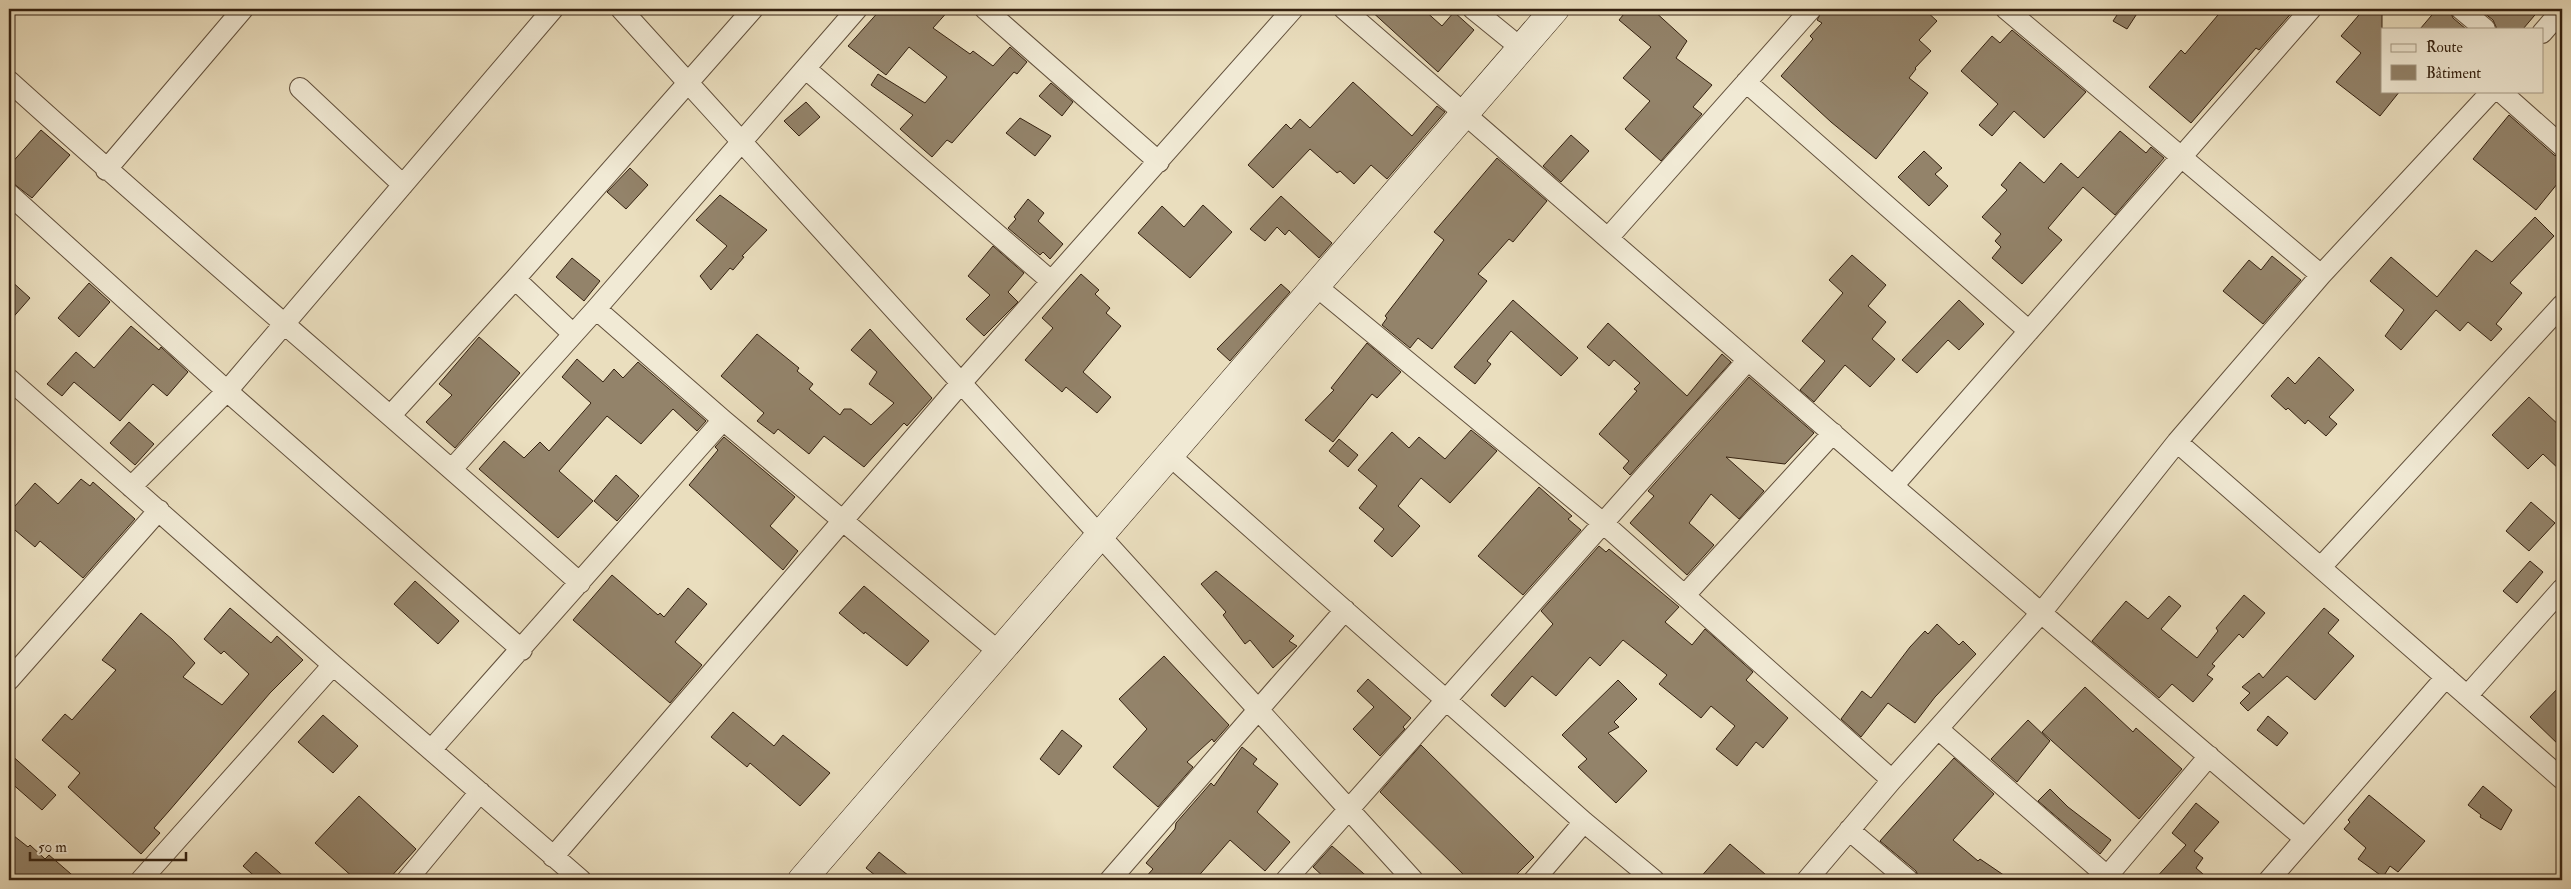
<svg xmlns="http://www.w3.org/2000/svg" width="2571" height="889" font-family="'IM FELL Double Pica',serif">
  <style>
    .building { fill: #93836a; stroke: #342110 }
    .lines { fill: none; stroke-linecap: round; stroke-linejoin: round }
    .street-casing { stroke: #62503c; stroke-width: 22 }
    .secondary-casing { stroke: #342110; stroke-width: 29 }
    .street { stroke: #f1ead5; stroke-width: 20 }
    .secondary { stroke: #f1ead5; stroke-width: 28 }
  </style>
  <rect width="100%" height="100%" fill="#eadebe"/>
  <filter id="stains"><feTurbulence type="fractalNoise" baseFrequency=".004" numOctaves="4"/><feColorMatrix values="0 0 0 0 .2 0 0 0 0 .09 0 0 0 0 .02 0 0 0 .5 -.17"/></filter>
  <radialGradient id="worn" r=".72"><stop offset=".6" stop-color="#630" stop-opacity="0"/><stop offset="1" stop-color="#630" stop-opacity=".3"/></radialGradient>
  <!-- building -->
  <path class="building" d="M881 9H950L933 28 970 54 973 51 993 66 1010 47 1027 62 1017 74 1014 72 952 143 947 140 932 157 900 129 913 115 871 85 878 74 925 103 947 77 909 47 886 75 848 46Z
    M1369 9H1423L1442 26 1454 12 1474 30 1438 72Z
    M1628 9H1652L1687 41 1676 58 1712 85 1693 107 1702 114 1661 161 1625 129 1650 101 1623 78 1651 47 1619 20Z
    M1823 9H1924L1937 21 1919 40 1931 51 1915 68 1916 69 1909 78 1928 93 1876 159 1831 122 1781 76 1813 39 1810 36 1822 23 1817 20Z
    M2121 9H2140L2127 29 2113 21Z
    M2223 9H2295L2259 50 2256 48 2191 123 2149 87 2181 50 2185 54Z
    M2364 9H2382V91H2400L2380 116 2336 82 2361 53 2341 36Z
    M2437 9H2449L2453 18 2466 29H2420Z
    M2479 9H2540L2523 29H2497L2493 20Z
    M2012 30 2086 92 2044 138 2014 111 1992 136 1979 125 1998 104 1961 71 1992 36 2000 43Z
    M1353 82 1412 136 1437 106 1445 112 1387 179 1371 165 1354 184 1340 171 1337 173 1310 149 1273 188 1248 165 1286 124 1291 129 1300 119 1310 128Z
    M1051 83 1073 102 1062 116 1039 96Z
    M806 102 820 117 799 136 784 121Z
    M2509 115 2554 155 2562 158V178L2536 210 2473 159Z
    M1020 118 1051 136 1035 156 1006 133Z
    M41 130 70 155 32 198 9 180V166Z
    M2120 131 2146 153 2151 147 2164 158 2115 215 2083 187 2048 228 2062 240 2022 284 1992 258 2001 247 1995 241 2001 234 1982 217 2007 190 2001 185 2020 162 2044 183 2061 163 2078 178Z
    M1571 135 1589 151 1561 182 1543 166Z
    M1924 151 1942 168 1935 174 1948 186 1929 206 1898 177Z
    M1497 158 1547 201 1513 242 1509 239 1478 274 1487 281 1432 349 1418 338 1410 348 1382 325 1387 318 1385 316 1444 240 1434 232Z
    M630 168 648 185 626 209 607 192Z
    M720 195 767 230 742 256 744 257 733 270 730 268 711 290 700 276 727 246 696 220Z
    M1281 196 1332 243 1319 258 1289 230 1285 235 1277 227 1265 241 1250 229Z
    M1028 199 1044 213 1038 221 1063 244 1050 259 1043 252 1040 255 1008 228 1016 219 1014 217Z
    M1203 205 1232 232 1190 278 1138 233 1162 206 1184 227Z
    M2535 217 2554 236 2510 283 2522 293 2496 324 2502 329 2491 341 2468 322 2460 331 2436 310 2401 350 2385 336 2404 310 2370 281 2391 257 2437 297 2476 250 2492 262Z
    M993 246 1024 273 1008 292 1018 302 984 336 966 319 990 295 968 276Z
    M1852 255 1886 285 1868 306 1886 322 1872 339 1895 359 1870 387 1845 365 1814 402 1800 390 1825 361 1802 341 1843 293 1829 280Z
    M2272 256 2301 280 2263 324 2223 291 2249 260 2261 270Z
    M572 258 600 281 584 301 556 277Z
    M1081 274 1099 290 1095 294 1110 308 1106 313 1121 326 1083 372 1111 397 1097 413 1066 387 1062 392 1025 360 1053 328 1042 318Z
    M9 279 30 298 9 322Z
    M89 283 110 302 79 337 58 318Z
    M1281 284 1290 292 1230 361 1217 349Z
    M1513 300 1578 358 1561 376 1511 331 1487 361 1491 364 1475 384 1454 367Z
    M1959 300 1984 324 1959 350 1948 340 1917 373 1902 360Z
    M1608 323 1687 396 1722 354 1731 362 1630 475 1623 468 1629 461 1599 434 1637 391 1634 389 1640 383 1614 360 1609 366 1587 347Z
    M131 326 159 350 161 347 188 372 167 396 153 384 120 421 74 382 62 396 47 384 76 352 94 368Z
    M870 329 932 398 907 426 904 423 864 467 824 436 809 454 778 429 774 434 757 421 764 413 721 376 757 334 799 368 797 371 813 384 809 389 840 415 844 409H851L871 425 894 403 869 384 877 372 851 350Z
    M479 337 520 373 455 448 426 422 452 395 439 384Z
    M1367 343 1401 372 1377 398 1372 394 1333 442 1305 420 1334 390 1331 388Z
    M2319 357 2354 390 2329 417 2337 424 2326 436 2308 420 2305 424 2288 408 2286 410 2271 396 2288 377 2295 384Z
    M577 359 603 382 614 369 623 378 638 362 706 421 697 431 673 409 641 444 607 416 559 471 593 501 558 538 479 469 504 441 524 458 540 442 549 451 591 403 562 377Z
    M1749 377 1814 433 1785 464 1726 457 1764 491 1739 519 1711 494 1689 523 1714 545 1687 575 1630 523 1654 496 1648 491Z
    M2529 397 2562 428V472L2543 454 2528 469 2492 435Z
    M129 422 154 444 135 465 110 443Z
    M1471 430 1497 451 1450 503 1421 478 1398 506 1420 526 1392 557 1374 541 1384 529 1359 508 1377 486 1358 470 1392 432 1409 448 1419 437 1445 459Z
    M724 437 795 497 770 526 798 551 783 570 689 485 718 450 715 447Z
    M1339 439 1358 455 1348 467 1329 451Z
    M616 475 639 496 617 521 594 501Z
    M81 479 90 486 93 482 135 519 83 578 40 541 35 547 9 525V513L35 483 58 504Z
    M1539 487 1572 516 1568 519 1581 530 1523 595 1478 556Z
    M2531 502 2555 523 2529 551 2506 531Z
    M1599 546 1606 552 1609 549 1679 607 1665 622 1692 645 1705 629 1753 672 1746 680 1788 718 1763 748 1756 742 1737 766 1716 749 1735 726 1711 706 1701 718 1659 684 1667 675 1623 640 1600 666 1590 657 1556 696 1532 676 1505 707 1491 695 1553 624 1541 611Z
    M2530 561 2543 572 2517 603 2503 591Z
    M1216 571 1294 636 1289 641 1297 646 1273 668 1250 640 1245 644 1223 615 1226 612 1201 584Z
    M612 575 658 615 660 613 664 617 688 588 707 604 675 642 702 665 670 703 573 620Z
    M415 581 459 621 438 644 394 604Z
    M864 586 929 641 907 666 865 632 864 634 839 613Z
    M2244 595 2265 613 2243 638 2239 634 2212 664 2215 666 2207 675 2213 679 2193 702 2172 684 2159 698 2092 641 2126 601 2148 619 2169 596 2181 606 2161 629 2197 658 2218 631 2216 628Z
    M230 608 271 643 277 636 303 660 270 693 169 811 154 828 160 833 141 854 68 787 80 773 42 740 65 714 72 720 116 670 102 660 141 613 172 639 195 663 183 677 222 705 249 674 224 651 221 654 204 639Z
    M2324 608 2339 620 2328 633 2354 656 2315 700 2287 676 2248 711 2240 703 2250 693 2242 687 2259 673 2263 678Z
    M1937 624 1959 645 1963 641 1976 654 1935 697 1915 723 1888 703 1861 737 1841 719 1862 691 1871 698 1910 647 1925 631 1928 634Z
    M1164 656 1229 725 1214 742 1212 739 1187 762 1193 767 1158 807 1113 767 1147 729 1119 699Z
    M1368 679 1411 718 1403 727 1405 729 1380 756 1353 729 1374 707 1357 691Z
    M1618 680 1637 699 1614 722 1619 727 1608 733 1647 771 1616 803 1578 767 1587 759 1562 735Z
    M2562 684V748L2530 717Z
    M2085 687 2133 732 2136 728 2182 769 2139 819 2042 732Z
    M733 712 774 746 783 735 830 773 800 806 750 763 747 767 711 737Z
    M323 715 358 746 333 773 298 742Z
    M2268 716 2288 733 2277 746 2257 730Z
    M2028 720 2050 741 2017 782 1991 759Z
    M1062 730 1082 746 1059 775 1040 759Z
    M1421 745 1534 857 1511 880H1469L1380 792Z
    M1242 747 1257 759 1253 764 1278 784 1257 812 1290 842 1265 871 1230 840 1195 880H1143L1153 869 1146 863 1175 829 1176 823 1211 783 1214 786Z
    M9 753 56 795 42 810 9 781Z
    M1954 758 1994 794 1953 840 1978 861 1980 859 2011 880H1920L1916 871 1880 841Z
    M2483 786 2512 810 2501 830 2480 817 2481 815 2468 805Z
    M2050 789 2068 807 2111 840 2100 854 2038 801Z
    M2369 795 2425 841 2398 872 2390 866 2383 877 2358 859 2366 848 2344 829 2350 822 2348 820Z
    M359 796 416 849 388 880H356L315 843Z
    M2196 803 2219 822 2194 851 2203 858 2196 868 2210 880H2154L2186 845 2172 833Z
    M9 832 28 847 30 845 45 859 49 855 78 880H9Z
    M1730 844 1738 851 1772 880H1698Z
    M1332 846 1371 880H1327L1313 867Z
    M256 852 288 880H259L243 866Z
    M879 852 914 880H881L866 868Z"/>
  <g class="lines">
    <!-- street casing -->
    <g class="street-casing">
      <path id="street" d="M621 9 1413 880
        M985 9 1159 162
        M1344 9 1893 486 2304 838
        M1473 9 1521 48
        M2006 9 2321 275
        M2461 9 2485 29
        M2542 33 2562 10
        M806 69 1051 281
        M9 81C197 251 391 414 580 583
        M1746 82 2029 331
        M300 88 403 185
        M2500 91 2562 146
        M106 170 243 9
        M9 194 227 391 522 650
        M1608 238 1811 9
        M515 279 573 334
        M1316 286 1603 523 1892 780
        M596 309 723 420 999 652
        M9 379 333 665 581 880
        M391 415 515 279 753 9
        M2177 442 2562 779
        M1169 455 1584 822 1654 880
        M452 469 596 309 857 9
        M1893 486 2311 9
        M131 487 227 391 553 9
        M2321 567 2562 305
        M1685 595 1833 433
        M9 680 159 510
        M2467 696 2562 589
        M1938 729 2107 876
        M431 750 723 420
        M1849 830 1908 880
        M553 857 962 382 1293 9
        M141 880 333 665
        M407 880 480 792
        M1110 880 1345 610
        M1286 880 1748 360
        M1534 880 1584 822
        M1807 880 1892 780 2041 613 2177 442 2321 275 2492 91
        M2104 880 2209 756
        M2269 880 2446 677"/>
    </g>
    <!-- secondary casing -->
    <g class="secondary-casing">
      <path id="secondary" d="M802 880 1555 9"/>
    </g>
    <!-- street -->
    <use href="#street" class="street"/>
    <!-- secondary -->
    <use href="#secondary" class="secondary"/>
  </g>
  <!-- margin -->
  <rect width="2571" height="889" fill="none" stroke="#eadebe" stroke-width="30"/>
  <rect x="10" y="10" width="2551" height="869" fill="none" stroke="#342110" stroke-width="2.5"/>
  <rect x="15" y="15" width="2541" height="859" fill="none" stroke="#342110"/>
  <!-- legend -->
  <rect x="2381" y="28" width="162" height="65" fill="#f1ead5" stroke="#a59a86"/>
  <rect x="2391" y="44" width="25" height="8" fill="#f1ead5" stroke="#a59a86"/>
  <text x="2426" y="52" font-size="15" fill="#342110">Route</text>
  <rect x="2391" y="65" width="25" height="15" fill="#93836a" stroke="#a59a86"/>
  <text x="2426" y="78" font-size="15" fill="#342110">Bâtiment</text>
  <!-- scale -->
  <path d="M30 852v8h156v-8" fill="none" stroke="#342110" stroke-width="2.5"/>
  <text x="38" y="852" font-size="15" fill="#342110" stroke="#f1ead5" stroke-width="4" paint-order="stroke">50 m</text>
  <rect width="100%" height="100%" filter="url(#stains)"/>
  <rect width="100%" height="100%" fill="url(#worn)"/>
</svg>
